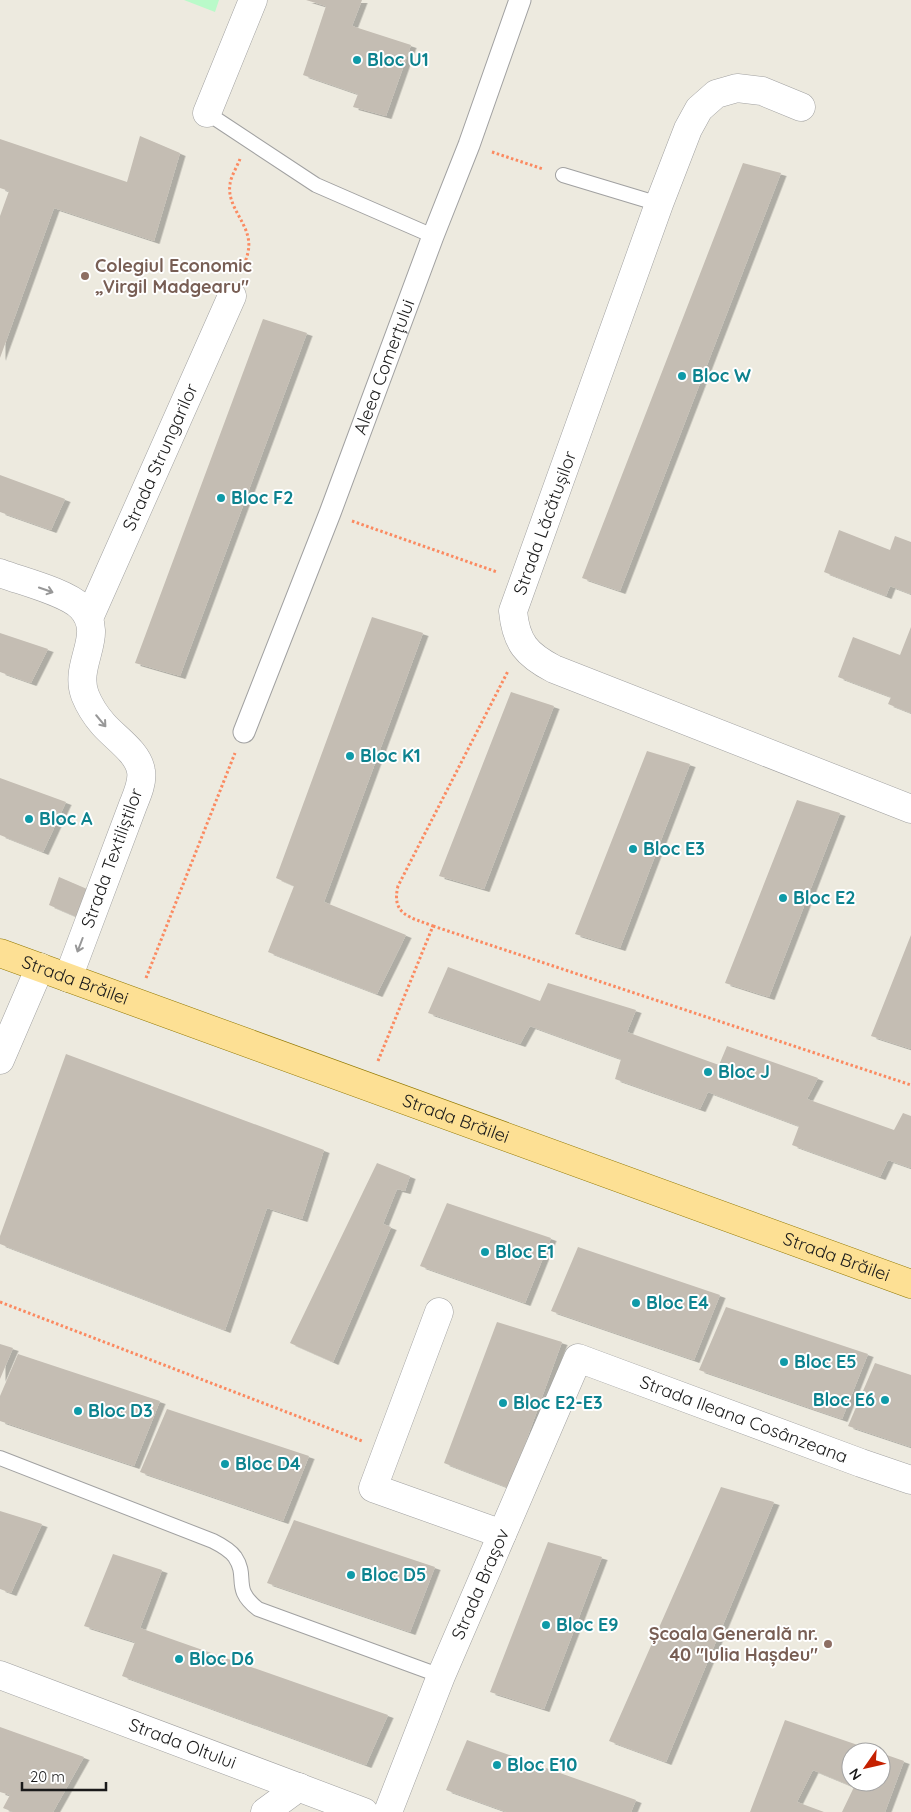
<svg xmlns="http://www.w3.org/2000/svg" width="911" height="1812" font-family="Quicksand,sans-serif">
  <style>
    .park { fill: #b9fac9 }
    .building { fill: #c4bdb3; filter: url(#shadow) }
    .lines { fill: none; stroke-linecap: round; stroke-linejoin: round }
    .service-casing { stroke: #a1a1a1; stroke-width: 16 }
    .pedestrian-casing { stroke: #a1a1a1; stroke-width: 23 }
    .minor-casing { stroke: #a1a1a1; stroke-width: 29 }
    .tertiary-casing { stroke: #a1a1a1; stroke-width: 29 }
    .primary-casing { stroke: #917800; stroke-width: 29 }
    .path { stroke: #fb8a61; stroke-width: 3; stroke-dasharray: 2.5 2.5; stroke-linecap: butt }
    .service { stroke: #fff; stroke-width: 14 }
    .pedestrian { stroke: #fff; stroke-width: 21 }
    .minor { stroke: #fff; stroke-width: 28 }
    .tertiary { stroke: #fff; stroke-width: 28 }
    .primary { stroke: #fde094; stroke-width: 28 }
    .oneway { stroke: #989898 }
    .culture-dot { fill: #0f9aa8; stroke: #fff; stroke-width: 2 }
    .education-dot { fill: #8d6e63; stroke: #fff; stroke-width: 2 }
    .labels { text-anchor: middle; stroke-width: 4; stroke-linejoin: round; paint-order: stroke }
    .culture-label { font-size: 18px; font-weight: bold; fill: #0d838f; stroke: #fff; text-anchor: start }
    .education-label { font-size: 18px; font-weight: bold; fill: #785e54; stroke: #fff; text-anchor: start }
    .street-label { font-size: 18px; fill: #1a1a1a; stroke: #fff }
  </style>
  <defs>
    <filter id="shadow"><feDropShadow dx="5.5" dy="3" stdDeviation="0" flood-color="#0004"/></filter>
  </defs>
  <rect width="100%" height="100%" fill="#edeadf"/>
  <!-- park -->
  <path class="park" d="M184 0H219L215 12Z"/>
  <!-- building -->
  <path class="building" d="M306 0H362L352 26 411 45 386 116 353 107 358 94 303 75 326 6Z
    M140 136 180 153 154 241 54 208 0 358V216L9 191 0 188V139L127 182Z
    M743 163 781 173 620 591 582 578Z
    M263 319 307 333 180 676 135 663Z
    M0 475 65 499 51 530 0 512Z
    M839 530 890 550 895 536 911 542V594L890 586 886 596 824 572Z
    M372 617 423 633 324 902 406 935 377 994 268 952 294 886 276 878Z
    M911 627V713L888 704 891 697 838 677 853 637 900 655Z
    M0 633 48 649 31 683 0 672Z
    M511 692 554 706 484 889 439 876Z
    M647 751 690 764 620 948 575 934Z
    M0 778 66 802 43 852 0 835Z
    M797 800 840 813 769 997 725 983Z
    M59 877 94 892 84 920 49 905Z
    M911 935V1049L871 1036Z
    M448 967 540 1001 548 983 636 1010 627 1032 719 1065 727 1046 818 1078 807 1099 894 1130 903 1113 911 1116V1168L888 1160 880 1177 792 1145 799 1126 708 1092 700 1109 615 1079 621 1059 530 1026 520 1044 428 1013Z
    M66 1054 324 1150 302 1219 267 1208 225 1330 0 1244V1236Z
    M377 1163 410 1176 405 1191 397 1189 383 1224 391 1227 333 1362 290 1343Z
    M447 1203 551 1238 525 1303 420 1266Z
    M578 1247 720 1295 694 1360 551 1311Z
    M726 1307 868 1354 842 1419 699 1370Z
    M497 1322 562 1342 509 1488 444 1463Z
    M0 1344 13 1348 0 1379Z
    M18 1354 160 1401 134 1466 0 1421V1396Z
    M875 1363 911 1375V1447L848 1426Z
    M167 1409 309 1456 283 1521 140 1472Z
    M721 1487 774 1502 666 1762 609 1741Z
    M0 1511 42 1524 11 1593 0 1589Z
    M294 1520 435 1567 410 1632 267 1583Z
    M548 1542 602 1557 544 1709 490 1692Z
    M113 1554 162 1570 140 1628 388 1715 366 1765 122 1676 135 1642 84 1626Z
    M785 1720 878 1752H851V1782H881V1753L904 1761 885 1812H842L854 1787 813 1770 797 1802 824 1812H750Z
    M0 1727 84 1757 53 1812H13L3 1808 10 1795 0 1792Z
    M467 1740 636 1800 631 1812H507L446 1790Z"/>
  <g class="lines">
    <!-- service casing -->
    <g class="service-casing">
      <path id="service" d="M207 113 316 185 433 236
        M563 175 659 204
        M0 1458 213 1541C221 1545 230 1550 235 1557 249 1578 231 1588 258 1609L441 1676"/>
    </g>
    <!-- pedestrian casing -->
    <g class="pedestrian-casing">
      <g id="pedestrian">
        <path id="s1" d="M244 732 330 513 433 236 469 145 520 0"/>
      </g>
    </g>
    <!-- minor casing -->
    <g class="minor-casing">
      <g id="minor">
        <path d="M801 107 762 91 737 88 716 94 699 109 688 129 659 204 513 611C516 643 527 655 554 669L911 809"/>
        <path d="M207 113 253 0"/>
        <path d="M0 573C21 581 66 592 81 607 107 635 73 663 85 695 89 705 96 716 103 724 115 738 138 752 141 771 143 782 137 795 133 805L68 978"/>
        <path id="s2" d="M89 618 232 296"/>
        <path d="M0 1060 40 967"/>
        <path d="M439 1312 373 1488 502 1534"/>
        <path d="M265 1812 299 1787"/>
        <path id="s3" d="M388 1812 441 1676 578 1358 861 1463 911 1480"/>
      </g>
    </g>
    <!-- tertiary casing -->
    <g class="tertiary-casing">
      <g id="tertiary">
        <path id="s4" d="M0 1675 364 1812"/>
      </g>
    </g>
    <!-- primary casing -->
    <g class="primary-casing">
      <g id="primary">
        <path id="s5" d="M0 953 911 1284"/>
      </g>
    </g>
    <!-- path -->
    <path class="path" d="M492 152 543 169
      M240 159C237 167 231 176 230 184 226 209 254 226 248 252 247 258 244 264 242 270
      M352 521 497 572
      M433 926 911 1085
      M146 978 235 753
      M378 1061 433 926C410 917 391 915 398 886L508 671
      M0 1302 362 1441"/>
    <!-- service -->
    <use href="#service" class="service"/>
    <!-- pedestrian -->
    <use href="#pedestrian" class="pedestrian"/>
    <!-- minor -->
    <use href="#minor" class="minor"/>
    <!-- tertiary -->
    <use href="#tertiary" class="tertiary"/>
    <!-- primary -->
    <use href="#primary" class="primary"/>
  </g>
  <!-- one-way arrows -->
  <defs><path id="oneway-shaft" d="M-6 0H5M1.5-3L5.5 0L1.5 3" fill="none" stroke-width="1.6" stroke-linecap="round" stroke-linejoin="round" transform="scale(1.25)"/></defs>
  <g class="oneway">
    <use href="#oneway-shaft" transform="translate(46 590) rotate(19)"/>
    <use href="#oneway-shaft" transform="translate(101 721) rotate(50)"/>
    <use href="#oneway-shaft" transform="translate(80 945) rotate(111)"/>
  </g>
  <!-- markers -->
  <g class="culture-dot">
    <circle cx="357" cy="60" r="5"/>
    <circle cx="682" cy="376" r="5"/>
    <circle cx="221" cy="498" r="5"/>
    <circle cx="350" cy="756" r="5"/>
    <circle cx="29" cy="819" r="5"/>
    <circle cx="633" cy="849" r="5"/>
    <circle cx="783" cy="898" r="5"/>
    <circle cx="708" cy="1072" r="5"/>
    <circle cx="485" cy="1252" r="5"/>
    <circle cx="636" cy="1303" r="5"/>
    <circle cx="784" cy="1362" r="5"/>
    <circle cx="885" cy="1400" r="5"/>
    <circle cx="503" cy="1403" r="5"/>
    <circle cx="78" cy="1411" r="5"/>
    <circle cx="225" cy="1464" r="5"/>
    <circle cx="351" cy="1575" r="5"/>
    <circle cx="546" cy="1625" r="5"/>
    <circle cx="179" cy="1659" r="5"/>
    <circle cx="497" cy="1765" r="5"/>
  </g>
  <g class="education-dot">
    <circle cx="85" cy="276" r="5"/>
    <circle cx="828" cy="1644" r="5"/>
  </g>
  <g class="labels">
    <!-- culture labels -->
    <g class="culture-label">
      <text x="367" y="66">Bloc U1</text>
      <text x="692" y="382">Bloc W</text>
      <text x="231" y="504">Bloc F2</text>
      <text x="360" y="762">Bloc K1</text>
      <text x="39" y="825">Bloc A</text>
      <text x="643" y="855">Bloc E3</text>
      <text x="793" y="904">Bloc E2</text>
      <text x="718" y="1078">Bloc J</text>
      <text x="495" y="1258">Bloc E1</text>
      <text x="646" y="1309">Bloc E4</text>
      <text x="794" y="1368">Bloc E5</text>
      <text x="875" y="1406" text-anchor="end">Bloc E6</text>
      <text x="513" y="1409">Bloc E2-E3</text>
      <text x="88" y="1417">Bloc D3</text>
      <text x="235" y="1470">Bloc D4</text>
      <text x="361" y="1581">Bloc D5</text>
      <text x="556" y="1631">Bloc E9</text>
      <text x="189" y="1665">Bloc D6</text>
      <text x="507" y="1771">Bloc E10</text>
    </g>
    <!-- education labels -->
    <g class="education-label">
      <text x="95" y="272">Colegiul Economic<tspan x="95" dy="21">„Virgil Madgearu"</tspan></text>
      <text x="818" y="1640" text-anchor="end">Școala Generală nr.<tspan x="818" dy="21">40 "Iulia Hașdeu"</tspan></text>
    </g>
    <!-- street labels -->
    <g class="street-label">
      <text dy="6" stroke="none"><textPath href="#s1" startOffset="391">Aleea Comerțului</textPath></text>
      <text dy="6" stroke="none"><textPath href="#s2" startOffset="176">Strada Strungarilor</textPath></text>
      <text transform="translate(545 523) rotate(-70)" y="6">Strada Lăcătușilor</text>
      <text transform="translate(112 858) rotate(-70)" y="6">Strada Textiliștilor</text>
      <text dy="6" stroke="none"><textPath href="#s5" startOffset="80">Strada Brăilei</textPath></text>
      <text dy="6" stroke="none"><textPath href="#s5" startOffset="485">Strada Brăilei</textPath></text>
      <text dy="6" stroke="none"><textPath href="#s5" startOffset="890">Strada Brăilei</textPath></text>
      <text dy="6" stroke="none"><textPath href="#s3" startOffset="669">Strada Ileana Cosânzeana</textPath></text>
      <text dy="6" stroke="none"><textPath href="#s3" startOffset="246">Strada Brașov</textPath></text>
      <text dy="6" stroke="none"><textPath href="#s4" startOffset="195">Strada Oltului</textPath></text>
    </g>
  </g>
  <!-- north arrow -->
  <g transform="translate(866 1767) rotate(236)"><circle r="24" fill="#ffffff" stroke="#a3a3a3"/>
  <path d="M0-4L9 19L0 12L-9 19Z" fill="#c52000"/>
  <text y="-8" font-size="14" font-weight="bold" text-anchor="middle" fill="#1a1a1a">N</text>
  </g>
  <!-- scale -->
  <path d="M22 1782v8h84v-8" fill="none" stroke="#1a1a1a" stroke-width="2.5"/>
  <text x="30" y="1782" font-size="15" fill="#1a1a1a" stroke="#ffffff" stroke-width="4" paint-order="stroke">20 m</text>
</svg>
